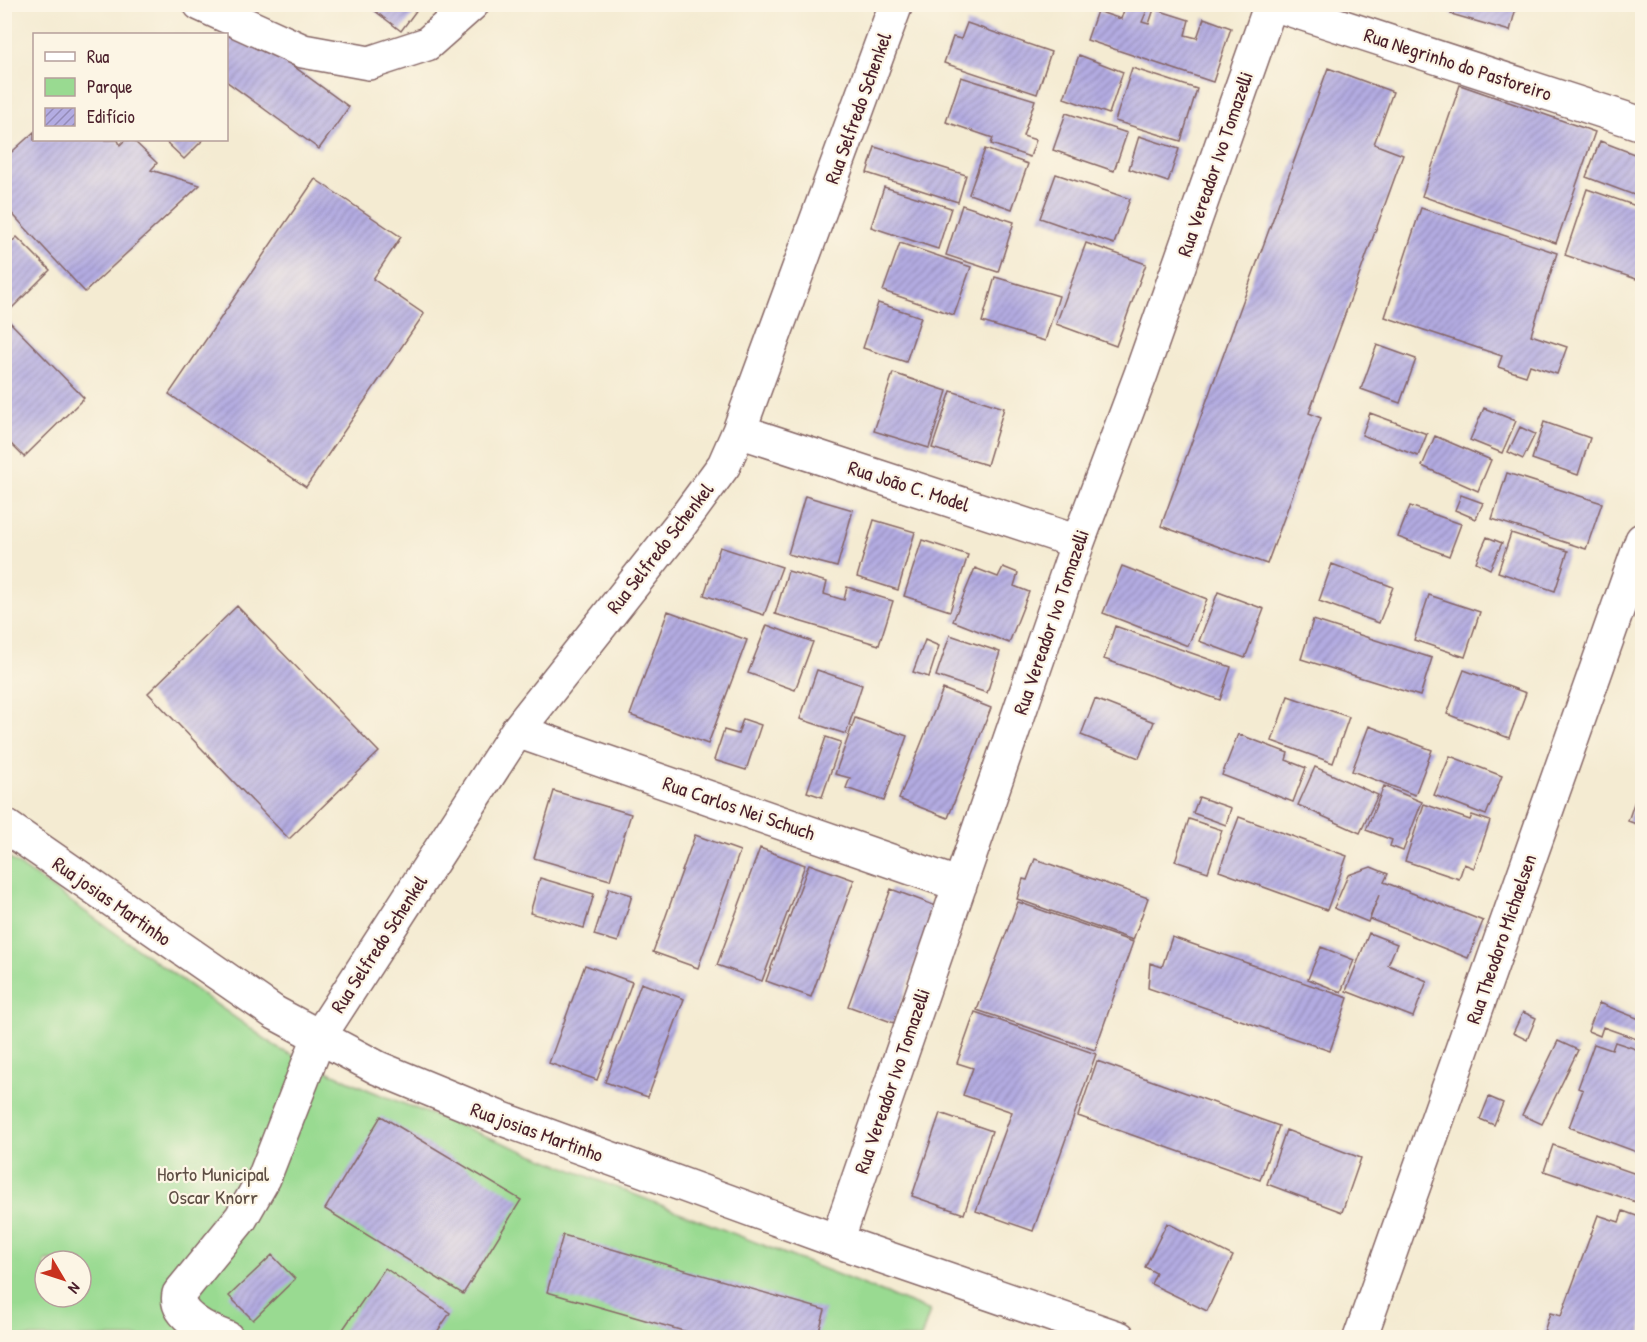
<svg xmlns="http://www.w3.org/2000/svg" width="1647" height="1342" font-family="'Patrick Hand',sans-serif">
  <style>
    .park { fill: #99da91; stroke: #727c5e; stroke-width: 1.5; fill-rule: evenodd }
    .building { fill: url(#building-hatch) }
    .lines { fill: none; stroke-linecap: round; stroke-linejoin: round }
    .minor-casing { stroke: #866665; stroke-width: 36 }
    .minor { stroke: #fff; stroke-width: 33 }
    .labels { text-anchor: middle; stroke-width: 4.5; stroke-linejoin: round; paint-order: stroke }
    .street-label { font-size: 20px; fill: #4a1f2b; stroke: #fcf5e5 }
    .park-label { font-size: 20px; fill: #5e4e44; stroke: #fcf5e5 }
  </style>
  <defs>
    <pattern id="building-hatch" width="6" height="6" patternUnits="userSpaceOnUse" patternTransform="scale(1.5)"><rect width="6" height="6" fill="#b3ace2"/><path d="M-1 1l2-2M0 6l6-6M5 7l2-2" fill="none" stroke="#948bb7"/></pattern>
  </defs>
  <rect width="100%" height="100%" fill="#fcf5e5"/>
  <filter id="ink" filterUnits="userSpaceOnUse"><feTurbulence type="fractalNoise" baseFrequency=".0167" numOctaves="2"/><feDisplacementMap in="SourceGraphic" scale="12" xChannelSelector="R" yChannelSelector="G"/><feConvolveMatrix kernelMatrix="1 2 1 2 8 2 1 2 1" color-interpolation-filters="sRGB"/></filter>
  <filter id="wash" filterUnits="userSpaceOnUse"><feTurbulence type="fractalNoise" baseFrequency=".008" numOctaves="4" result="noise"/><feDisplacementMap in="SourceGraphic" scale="24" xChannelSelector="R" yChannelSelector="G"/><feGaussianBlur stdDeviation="1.35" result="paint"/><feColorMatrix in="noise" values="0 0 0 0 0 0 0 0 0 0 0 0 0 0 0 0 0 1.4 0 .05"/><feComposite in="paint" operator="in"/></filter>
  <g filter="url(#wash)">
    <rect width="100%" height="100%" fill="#f4ebd2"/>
    <!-- park -->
    <path class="park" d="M5 855 281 1050 369 1090 930 1311 921 1338 5 1337ZM45 1261H81V1297H45Z"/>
    <g id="blocks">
      <!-- building -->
      <path class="building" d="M366 4H421L401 31Z
        M1126 4 1148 8 1142 22 1149 24 1154 9 1189 20 1185 35 1197 38 1204 18 1231 28 1213 82 1087 40 1097 11 1121 19Z
        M1454 4H1517L1510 31 1451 14Z
        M232 21 349 107 319 149 226 81V34H223Z
        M967 23 1051 52 1037 94 944 63 953 37 961 39Z
        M1079 55 1123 72 1109 114 1064 98Z
        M1132 68 1197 89 1181 141 1115 121Z
        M1328 68 1393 92 1374 144 1403 155 1309 413 1321 418 1267 564 1161 526Z
        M961 77 1035 100 1023 136 1036 140 1030 157 991 144 993 138 946 122Z
        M1460 85 1595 132 1556 243 1422 196Z
        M1066 113 1127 133 1114 171 1053 150Z
        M34 132V140H118L120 145 125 140H133L157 163 151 170 200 185 85 292 4 205V159Z
        M1139 136 1179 149 1168 182 1129 169Z
        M164 140H203L184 159Z
        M1600 141 1642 157V198L1586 177Z
        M875 147 966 175 958 202 867 173Z
        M985 149 1028 164 1012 209 969 194Z
        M1056 174 1130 199 1114 244 1040 218Z
        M315 179 401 237 373 279 424 314 306 487 169 394Z
        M884 187 951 208 938 249 871 227Z
        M1587 189 1642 208V281L1565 255Z
        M962 205 1014 222 998 272 946 255Z
        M1421 208 1557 253 1531 335 1567 347 1557 374 1530 365 1526 376 1498 367 1502 356 1385 317Z
        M17 237 50 270 11 309 4 303V249Z
        M900 243 971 267 954 315 883 291Z
        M1086 243 1146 264 1116 346 1056 324Z
        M995 277 1059 296 1045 341 982 322Z
        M878 303 921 317 906 362 863 348Z
        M4 316 84 398 24 457 4 437Z
        M1377 345 1416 359 1400 403 1361 389Z
        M893 373 947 391 929 448 874 431Z
        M951 391 1004 408 987 465 932 448Z
        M1484 408 1516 421 1502 453 1470 440Z
        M1370 413 1427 434 1418 456 1362 435Z
        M1544 422 1590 438 1578 475 1532 459Z
        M1520 427 1535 434 1523 459 1508 452Z
        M1435 436 1491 460 1478 491 1422 466Z
        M1507 473 1602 503 1586 549 1492 519Z
        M1461 495 1483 503 1476 519 1455 510Z
        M805 496 853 510 837 567 788 554Z
        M1410 506 1461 524 1449 556 1398 537Z
        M874 520 915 532 898 590 857 577Z
        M1511 533 1568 551 1555 591 1498 572Z
        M1487 537 1502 543 1490 569 1476 562Z
        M922 540 968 555 950 611 904 596Z
        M720 547 782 567 764 615 704 595Z
        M1332 564 1393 587 1379 623 1319 601Z
        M1122 566 1207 599 1188 646 1103 613Z
        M1003 567 1018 573 1014 586 1029 592 1009 643 953 621 975 568 998 577Z
        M788 571 827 582 824 594 844 600 847 587 893 601 879 645 775 614Z
        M1218 592 1264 609 1245 658 1199 641Z
        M1429 595 1480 612 1465 657 1414 640Z
        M237 606 379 752 289 839 148 693Z
        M668 611 747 640 708 744 630 715Z
        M1313 620 1432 658 1420 696 1301 659Z
        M767 625 813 642 795 690 748 673Z
        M1115 626 1231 667 1220 700 1104 659Z
        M950 635 1000 652 987 693 936 676Z
        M925 640 939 646 929 677 913 672Z
        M817 670 862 685 846 734 800 719Z
        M1464 670 1526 693 1509 738 1447 714Z
        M943 689 991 708 948 818 899 799Z
        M1288 696 1349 717 1333 763 1272 741Z
        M1095 699 1154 722 1139 758 1081 735Z
        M855 718 907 736 884 801 846 788 850 778 835 774Z
        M743 719 761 725 746 770 714 760 724 730 738 734Z
        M1369 726 1432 750 1415 795 1352 771Z
        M1238 734 1288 753 1286 760 1306 768 1293 802 1222 775Z
        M826 737 841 742 822 797 807 792Z
        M1450 756 1502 776 1486 815 1434 795Z
        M1315 767 1378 795 1360 833 1298 805Z
        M1642 780V826L1628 821Z
        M1384 786 1422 802 1403 851 1390 846 1392 840 1366 830Z
        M554 791 631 814 610 880 534 858Z
        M1199 797 1231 808 1226 825 1193 813Z
        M1424 804 1470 820 1472 815 1490 821 1474 868 1464 864 1459 879 1405 861Z
        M1239 817 1347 856 1327 910 1219 871Z
        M1189 819 1222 830 1208 872 1175 861Z
        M695 835 740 851 698 968 653 952Z
        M760 848 805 865 762 981 717 965Z
        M1035 859 1148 898 1133 940 1017 899 1023 879 1027 880Z
        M809 864 854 880 811 997 766 981Z
        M1371 867 1388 874 1384 882 1483 921 1468 958 1370 919 1379 895 1368 922 1334 908 1348 875Z
        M540 878 594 894 584 928 530 913Z
        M609 888 632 895 618 942 594 935Z
        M891 889 936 906 894 1023 848 1006Z
        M1018 902 1133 942 1095 1050 977 1010Z
        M1369 933 1397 944 1388 965 1427 981 1413 1017 1346 991Z
        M1172 937 1348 998 1330 1051 1148 988 1150 963 1162 967Z
        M1321 947 1354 960 1341 992 1308 979Z
        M585 965 632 982 597 1080 549 1063Z
        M641 983 684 999 648 1097 605 1082Z
        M1599 1003 1642 1020V1041L1603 1027 1600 1036 1588 1031Z
        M975 1012 1096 1054 1033 1231 976 1211 1012 1112 963 1095 973 1068 957 1063Z
        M1523 1012 1536 1018 1527 1040 1513 1033Z
        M1558 1041 1578 1050 1542 1124 1522 1115Z
        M1615 1042 1642 1051 1640 1058 1642 1059V1154L1569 1127 1583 1090 1578 1088 1594 1044 1612 1050Z
        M1097 1061 1279 1126 1260 1180 1078 1116Z
        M1489 1097 1503 1103 1494 1125 1480 1119Z
        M940 1113 992 1131 964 1214 912 1196Z
        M381 1116 521 1200 463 1294 325 1209Z
        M1286 1130 1361 1158 1342 1212 1267 1184Z
        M1553 1145 1642 1176V1204L1544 1171Z
        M1623 1211 1642 1218V1338H1542L1550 1313 1561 1316 1598 1215 1619 1222Z
        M1167 1223 1233 1256 1207 1311 1151 1284 1156 1273 1145 1267Z
        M563 1235 825 1310 817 1338H708L547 1292Z
        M272 1255 295 1279 253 1320 229 1296Z
        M385 1268 450 1313 433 1338H337Z"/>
    </g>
  </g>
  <g filter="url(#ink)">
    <use href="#blocks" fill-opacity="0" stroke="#866665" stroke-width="1.5"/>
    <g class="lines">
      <!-- minor casing -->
      <g class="minor-casing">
        <path id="minor" d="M200 4 303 51 369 63 427 44 472 4
          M1273 4 1642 124
          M739 431 1078 542
          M517 731 960 885
          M4 825 275 1013 378 1068 497 1117 837 1241 1119 1338
          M837 1241 1078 542 1141 374 1271 4
          M227 1338C210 1332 174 1316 179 1294L241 1218 264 1178 319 1037 517 731 680 525 724 465 739 431 896 4
          M1360 1338 1642 540"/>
      </g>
      <!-- minor -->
      <use href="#minor" class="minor"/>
    </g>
  </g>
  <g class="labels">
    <!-- street labels -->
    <g class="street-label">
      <text transform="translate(1458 64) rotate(18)" y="7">Rua Negrinho do Pastoreiro</text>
      <text transform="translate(858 108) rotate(-70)" y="7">Rua Selfredo Schenkel</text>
      <text transform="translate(1215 164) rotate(-71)" y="7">Rua Vereador Ivo Tomazelli</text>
      <text transform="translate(909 486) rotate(18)" y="7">Rua João C. Model</text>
      <text transform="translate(660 548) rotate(-52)" y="7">Rua Selfredo Schenkel</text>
      <text transform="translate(1051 622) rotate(-71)" y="7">Rua Vereador Ivo Tomazelli</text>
      <text transform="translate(739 808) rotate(19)" y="7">Rua Carlos Nei Schuch</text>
      <text transform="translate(112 901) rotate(35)" y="7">Rua josias Martinho</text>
      <text transform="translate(1501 939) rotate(-71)" y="7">Rua Theodoro Michaelsen</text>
      <text transform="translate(379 944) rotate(-57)" y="7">Rua Selfredo Schenkel</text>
      <text transform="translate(892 1081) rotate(-71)" y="7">Rua Vereador Ivo Tomazelli</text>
      <text transform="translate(537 1132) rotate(20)" y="7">Rua josias Martinho</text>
    </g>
    <!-- park labels -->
    <g class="park-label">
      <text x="213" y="1181">Horto Municipal<tspan x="213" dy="23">Oscar Knorr</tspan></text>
    </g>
  </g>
  <!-- margin -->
  <rect width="1647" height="1342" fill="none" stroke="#fcf5e5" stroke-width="24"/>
  <!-- legend -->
  <rect x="33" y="33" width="195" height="108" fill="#fcf5e5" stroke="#b59f9b" stroke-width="1.5"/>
  <rect x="45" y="52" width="30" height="9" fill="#ffffff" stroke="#b59f9b" stroke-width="1.5"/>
  <text x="87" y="63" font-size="18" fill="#4a1f2b">Rua</text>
  <rect x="45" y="78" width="30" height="18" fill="#99da91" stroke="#b59f9b" stroke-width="1.5"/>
  <text x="87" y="93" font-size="18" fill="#4a1f2b">Parque</text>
  <rect x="45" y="108" width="30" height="18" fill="url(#building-hatch)" stroke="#b59f9b" stroke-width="1.5"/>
  <text x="87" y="123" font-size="18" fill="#4a1f2b">Edifício</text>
  <!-- north arrow -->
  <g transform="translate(63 1279) rotate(129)"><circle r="28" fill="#fcf5e5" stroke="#b59f9b" stroke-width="1.5"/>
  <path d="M0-4.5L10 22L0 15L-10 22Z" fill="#c8321e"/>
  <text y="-9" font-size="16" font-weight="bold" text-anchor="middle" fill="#4a1f2b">N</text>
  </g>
</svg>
